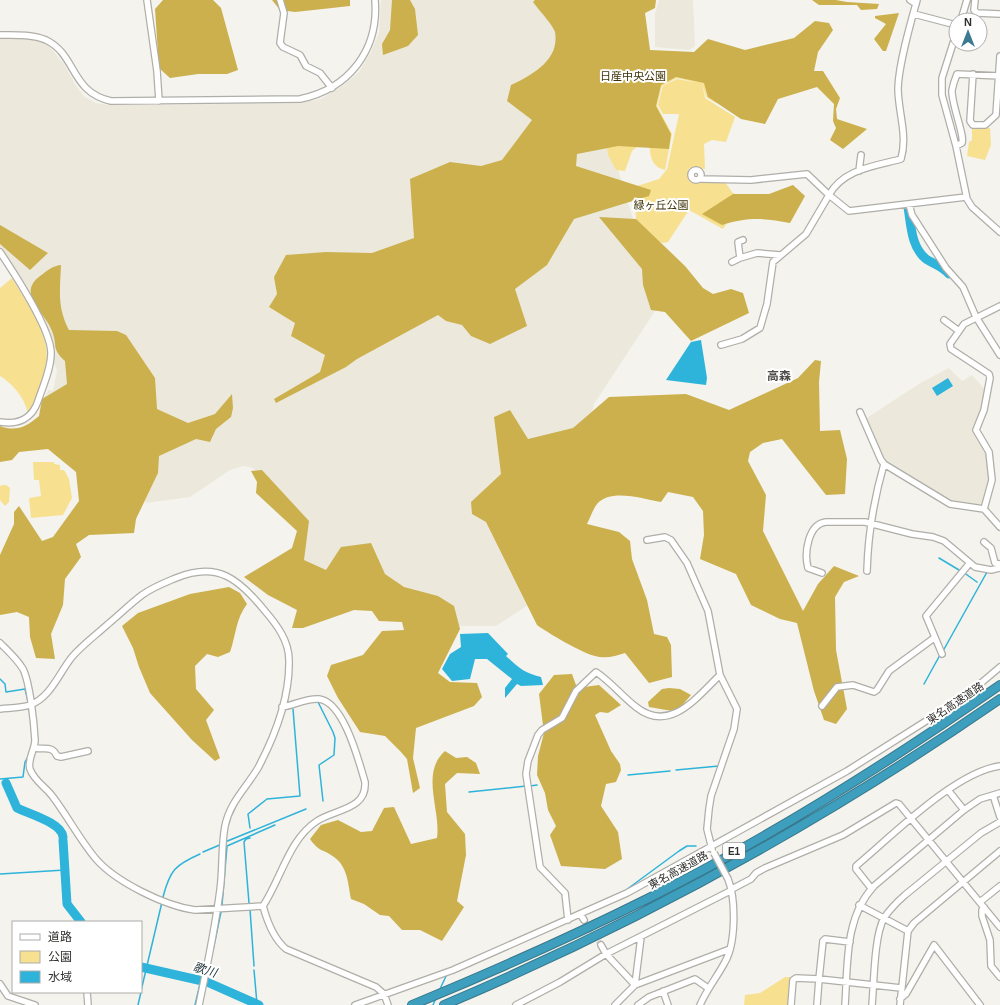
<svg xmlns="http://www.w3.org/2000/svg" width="1000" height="1005" font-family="Arial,'Noto Sans JP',sans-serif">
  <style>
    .built { fill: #ece9dc }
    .green { fill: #f7e191 }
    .forest { fill: #cbb04d }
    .water { fill: #2eb3da }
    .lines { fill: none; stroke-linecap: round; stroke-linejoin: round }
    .stream { stroke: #2eb3da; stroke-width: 1.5 }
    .river { stroke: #2eb3da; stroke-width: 9 }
    .minor-tunnel { stroke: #cdccc7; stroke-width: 5.5; stroke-dasharray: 5.5 3; stroke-linecap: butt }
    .minor-casing { stroke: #afaea8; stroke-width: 8 }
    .highway-casing { stroke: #39788b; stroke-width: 10 }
    .minor { stroke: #fff; stroke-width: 5.5 }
    .highway { stroke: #3d9ebd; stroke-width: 8 }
    .minor-bridge-casing { stroke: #afaea8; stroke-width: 8; stroke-linecap: butt }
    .minor-bridge { stroke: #fff; stroke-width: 5.5 }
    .labels { text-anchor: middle; stroke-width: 4; stroke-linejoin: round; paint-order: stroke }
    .shield { fill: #fff; stroke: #6f6e6d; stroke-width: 1 }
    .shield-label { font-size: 10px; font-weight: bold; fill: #31302e }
    .park-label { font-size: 11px; fill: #3e3308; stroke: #fff }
    .street-label { font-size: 11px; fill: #31302e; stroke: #fff }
    .neighbourhood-label { font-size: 12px; font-weight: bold; fill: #4f4d49; stroke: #fff }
    .water-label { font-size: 12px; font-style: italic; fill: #172c34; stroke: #fff }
  </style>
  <rect width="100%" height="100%" fill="#f4f3ed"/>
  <!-- built -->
  <path class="built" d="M381 0H567L659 305 594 404 548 592 496 626H443L300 564 306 527 253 468 244 466 230 470 190 497 146 503 125 468 42 397 46 396 48 390 53 391 57 371 56 367 53 363 50 336 43 319 0 249V38L31 39 41 41 48 45 64 64 76 86 85 97 96 103 108 105H158L299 103 321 99 344 85 359 72 371 52 379 33Z
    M659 0H693L695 46 689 50 655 47V14Z
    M949 368 962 381 972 375 987 392 982 412 974 430 988 452 990 479 983 502 978 506 952 503 882 459 865 419 922 382Z"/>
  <!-- green -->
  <path class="green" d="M638 9 649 51 729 94 716 103 706 97 702 83 705 98 735 117 726 142 712 140 704 144 705 169 689 168V181L725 182 732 192 743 200 723 229 689 210 668 242 663 243 642 235 636 219 634 187 659 179 667 169 679 114H663L658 105 663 86 677 79 699 83 677 78 662 86 657 106 672 134 665 170C652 168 649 155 650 144L643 142 632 151 625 171 616 170 608 155 605 136Z
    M972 127 990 128 991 145 985 160 967 156 969 142 972 140Z
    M12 278C46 334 62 351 28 415 26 399 13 384 0 376V288Z
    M33 462H54V464L60 465V470H64L69 479 72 498 63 515 31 518 29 498 41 496 39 480H34Z
    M2 485H6L10 488 9 502 5 506 0 500V486Z
    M785 977H792L789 1005H744L745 995 760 993Z"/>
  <!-- forest -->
  <path class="forest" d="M163 0H213L221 8 238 70 227 74H198L170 78 159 68 155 9Z
    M272 0H350V6L295 12 280 10Z
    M392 0H410L415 9 418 35 408 46 383 55 382 44 390 30Z
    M535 0H656L655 8 645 13 650 50 694 52 708 39 745 50 794 38 815 21 829 23 833 30 818 52 814 71H823L840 98 836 109 837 119 867 129 843 149 830 140 836 128 833 121 834 104 817 87 778 99 765 124 741 119 708 97 704 83 676 77 661 85 656 106 671 134 669 149 618 146 577 154 576 166 651 190 649 196 574 219 547 265 515 289 527 326 490 344 471 336 462 325 446 321 438 315 357 359 346 367 276 403 274 399 320 372 325 355 291 336 295 323 269 307 277 294 274 277 286 255 326 252 372 253 414 238 410 179 450 162 481 166 502 160 532 120 507 101 511 85C532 75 560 60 555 32 553 25 538 9 533 2Z
    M812 0H836L847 2 879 4 877 9 861 10 857 5H819Z
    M899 13 886 51H883L874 39 886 24 875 18V16Z
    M793 185 805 196 790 223C765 218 747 217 722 225L702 214 733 194H769Z
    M599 217 636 219 685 266 703 288 713 294 731 289 743 293 749 313 691 341 665 312 651 310 643 285 642 269Z
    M0 225 48 253 30 270 0 244Z
    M61 265C60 291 57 307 69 330L117 331 126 335 155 378 157 409 188 423 215 414 232 394 233 408 231 417 216 429 210 442 196 439 159 456 158 473 136 519 134 533 89 535 76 544 81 557 65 579 63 605 51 634 55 659 36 658 30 637 29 617 17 612 0 615V555L14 524V512L19 506 42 541 53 537 79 501 76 472 48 449 19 452 12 460 0 462V426C16 432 26 427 39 416L42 399 67 384 65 361C51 348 58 347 52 331 45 312 16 294 40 276 47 271 52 266 61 265Z
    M815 360 821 361 819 382 820 431 840 430 847 459 845 494 826 495 782 439 763 443 750 452 748 461 766 495 763 531 803 611 818 584 834 566 859 576 844 582 835 597 836 650 847 709 836 724 824 720 814 691 797 623 780 619 751 605 736 574 700 559 704 535 703 511 693 497 668 492 661 502C643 499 611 488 597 504 593 509 590 518 587 524L619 532 630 541 632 559 647 600 654 634 667 637 671 645 672 677 649 683 625 653C616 656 605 659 595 656 582 653 548 633 537 625L486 522 472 514 471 502 501 474 494 417 510 410 528 439 573 428 609 397 686 394 729 410 798 378Z
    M262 470 309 521 304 560 326 570 341 547 371 543 385 574 404 587 438 596 454 606 460 629 438 673 450 682 477 683 482 697 474 706 416 728 413 758 420 788 413 793 407 759 401 752 385 736 360 732 338 698 327 676 331 665 363 655 382 631 404 630 402 622 379 621 372 611 354 610 303 628H292L297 610 268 595 244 577 292 548 297 531 256 493 257 482 251 471Z
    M229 587 240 593 247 604C236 618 236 635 230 652L218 657 207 654 195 666 196 689 214 710 206 720 220 758 215 761 192 740 150 693 139 667 133 648 122 626 138 613 190 594Z
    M572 674 577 688 599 685 621 705 608 713 600 712 595 715 611 751 620 764 621 770 616 782 606 784 601 806 618 832 622 859 605 869 561 866 550 835 556 826 548 810 545 793 537 775 538 756 544 733 539 694 554 675Z
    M669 688 680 689 691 695 679 709 672 711 649 707 648 702 662 689Z
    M445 751 456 758 467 757 476 763 480 774 457 773 445 784 447 812 465 834 466 855 457 901 464 907 442 941 420 930H402L389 916 380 915 364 904 351 899C348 884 348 867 334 857 322 848 320 853 310 839L321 825 338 820 361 832 372 831 384 808 394 807 411 844 437 838C441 810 420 773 445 751Z"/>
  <!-- water -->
  <path class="water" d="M701 340 707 378 706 385 666 380 691 342Z
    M948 378 953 386 937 396 932 388Z
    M488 633 508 654 506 656C519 668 524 673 541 677L543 685 521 686 517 684 505 698V688L512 679 487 659H475L470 679 452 681 442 669 450 654 461 647 460 634Z"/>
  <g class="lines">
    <!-- stream -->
    <path class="stream" d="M939 558 959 570
      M963 572 977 582
      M943 651 987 572
      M0 679 5 684 6 692 25 689 28 701
      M924 684 940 655
      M318 702 333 732 335 738 334 755 319 765 323 801
      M29 709 30 713
      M676 770 719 766
      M628 775 670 771
      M0 779 23 777 25 762 29 755
      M530 786 537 785
      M469 792 526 786
      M250 828 248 814 267 799 300 796 293 709
      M225 842 306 809
      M203 852 222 844
      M0 874 65 870
      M626 890 679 851 687 846H696
      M163 897C170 870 175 865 200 854
      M606 900 614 896
      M249 903 244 842 246 839 250 838
      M222 905 227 846 275 825
      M250 909 254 966
      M213 950 221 912
      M254 970 257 1004
      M440 989 447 974
      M141 991 162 902
      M138 1005 141 992
      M195 1005 200 984
      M433 1005 436 998"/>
    <!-- river -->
    <path class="river" d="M908 207C911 225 911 247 926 259 935 265 941 265 949 274
      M6 783 17 808C29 814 62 823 63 837
      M63 840 67 904 81 922
      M141 967 207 982 259 1005"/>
    <!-- minor-tunnel -->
    <path class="minor-tunnel" d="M584 920 601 945"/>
    <!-- minor casing -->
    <g class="minor-casing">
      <path id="minor" d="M147 0 157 71 159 101
        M280 0 284 13 280 43 283 47 300 55 306 66 320 73 332 88
        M910 0 916 4
        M917 0C910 25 899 63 898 88 898 112 908 135 901 159 875 166 843 169 829 195L849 211 966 197
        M975 0 974 10 977 13 1000 14
        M914 14 956 25
        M961 20 967 0
        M956 34 942 78V95L956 146 967 199 972 207 1000 232
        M0 35C15 35 32 34 46 40 77 55 70 92 111 101L300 99C349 89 379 50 375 0
        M973 74 970 121 973 125H985L996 115 1000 56
        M956 146 962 143C965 136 951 103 952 90 953 85 955 79 957 74L1000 76
        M691 175a5 5 0 1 1 10 0a5 5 0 1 1-10 0Z
        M859 171 861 155
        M700 179 751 180 807 174 829 195 806 234 773 262 767 304 760 328 742 339 721 345
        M909 204 912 215 946 268 963 287 976 317 1000 355
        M743 240 738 242 740 258 757 253 780 255
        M0 252C14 273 51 330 51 353 51 369 43 386 38 401 32 419 18 425 0 422
        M732 262 740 258
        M944 320 959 331
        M860 412 881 460 884 464 950 504 984 509 1000 527
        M984 509 992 480 989 452 976 430 984 410 990 378 989 374 951 349 950 344 964 324 1000 306
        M647 540 665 537 671 540 687 563 708 611 720 675 737 709 734 729 711 796 709 809 707 829 712 849
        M984 542 991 548 995 563 1000 564
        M867 571C868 534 874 499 884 464
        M822 573 808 568C804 553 808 524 826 522H865L912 534 933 537 944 541 975 567 991 570 1000 568
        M0 643C8 651 17 659 23 669 30 683 34 723 35 740 35 750 27 759 30 769 34 781 46 787 53 797 68 817 80 840 96 859 116 882 165 906 195 910L263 906C281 879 289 839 317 821 335 809 367 810 365 782 359 762 344 702 319 699 306 698 295 705 282 707
        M942 654 926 616 969 564
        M822 706 837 687 853 685 874 692 877 690 889 671 934 638
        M0 709C9 708 21 708 30 705 51 697 59 673 72 657 82 645 96 635 108 624 119 615 130 604 142 595 153 587 164 583 176 578 218 561 239 579 265 611 277 625 289 641 289 660 290 697 275 736 258 768 246 788 230 802 225 826 221 847 223 869 220 890 215 929 207 967 199 1005
        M35 748C45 750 52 745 57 756L61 757 88 751
        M948 790 964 810
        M993 795 1000 817
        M871 888 856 869V866C892 836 955 772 1000 766
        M732 889 751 879 756 873 765 868 843 835 896 803 899 804 1000 927
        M980 902 1000 886
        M859 905 908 931
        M263 906C267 921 274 939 286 949L376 987 384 994 388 1005
        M984 907 982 910V916L990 940 991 966 1000 977
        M580 914 584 920
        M568 920 565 893 540 867 526 774 528 761 538 735 542 730 562 718 576 691 596 672C611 682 622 696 636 707 670 734 697 697 720 675
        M850 942 825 939 823 941 819 979 901 988
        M601 945 606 954 635 985
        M0 984 8 996 35 1005
        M635 985 641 937
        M663 991 668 1005
        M87 992 88 1005
        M900 999 906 994 934 945 980 1005
        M355 1005 453 970 627 893 847 771 934 716 974 689 1000 667
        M516 1005 560 982 606 954 732 890
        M615 1005 635 985 730 949
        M638 1005 649 997 695 979 708 988
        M700 1005C707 989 717 977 725 962 736 943 736 899 728 879
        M791 1005 793 980 796 978 819 979 817 1005
        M845 1005C848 965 844 918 874 886L964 810 980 799 1000 793
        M872 1005C874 984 874 936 884 918 890 909 897 902 905 895L981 833 1000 822
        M900 1005 908 931 914 923 1000 851"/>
    </g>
    <!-- highway casing -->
    <g class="highway-casing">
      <path id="highway" d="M412 1005C492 972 571 937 649 898 771 837 888 763 1000 685
        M444 1005C640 922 825 820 1000 699"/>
    </g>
    <!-- minor -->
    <use href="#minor" class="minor"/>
    <!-- highway -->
    <use href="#highway" class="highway"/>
    <!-- minor-bridge casing -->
    <g class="minor-bridge-casing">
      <path id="minor-bridge" d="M714 853 728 879"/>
    </g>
    <!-- minor-bridge -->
    <use href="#minor-bridge" class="minor-bridge"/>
  </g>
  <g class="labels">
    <!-- shield labels -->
    <rect class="shield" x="723" y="843" width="22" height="16" rx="3"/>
    <g class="shield-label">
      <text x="734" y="855">E1</text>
    </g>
    <!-- park labels -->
    <g class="park-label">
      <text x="633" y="80">日産中央公園</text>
      <text x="661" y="209">緑ヶ丘公園</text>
    </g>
    <!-- street labels -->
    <g class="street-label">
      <text transform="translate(955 703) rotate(-34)" y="4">東名高速道路</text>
      <text transform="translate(678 870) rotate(-29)" y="4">東名高速道路</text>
    </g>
    <!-- neighbourhood labels -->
    <g class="neighbourhood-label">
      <text x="779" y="380">高森</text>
    </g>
    <!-- water labels -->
    <g class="water-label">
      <text transform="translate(205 970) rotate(17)" y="4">歌川</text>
    </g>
  </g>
  <!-- legend -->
  <rect x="12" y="921" width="130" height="72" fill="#ffffff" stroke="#adacab"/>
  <rect x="20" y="934" width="20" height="6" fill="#ffffff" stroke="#adacab"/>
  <text x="48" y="941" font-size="12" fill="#31302e">道路</text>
  <rect x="20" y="951" width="20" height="12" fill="#f7e191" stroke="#adacab"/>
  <text x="48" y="961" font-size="12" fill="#31302e">公園</text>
  <rect x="20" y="971" width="20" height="12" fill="#2eb3da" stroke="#adacab"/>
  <text x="48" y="981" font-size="12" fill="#31302e">水域</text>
  <!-- north arrow -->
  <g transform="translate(968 32)"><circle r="19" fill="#ffffff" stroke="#adacab"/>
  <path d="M0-3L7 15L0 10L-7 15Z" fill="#3c7a8f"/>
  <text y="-6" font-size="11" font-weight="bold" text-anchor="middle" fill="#31302e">N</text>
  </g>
</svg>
